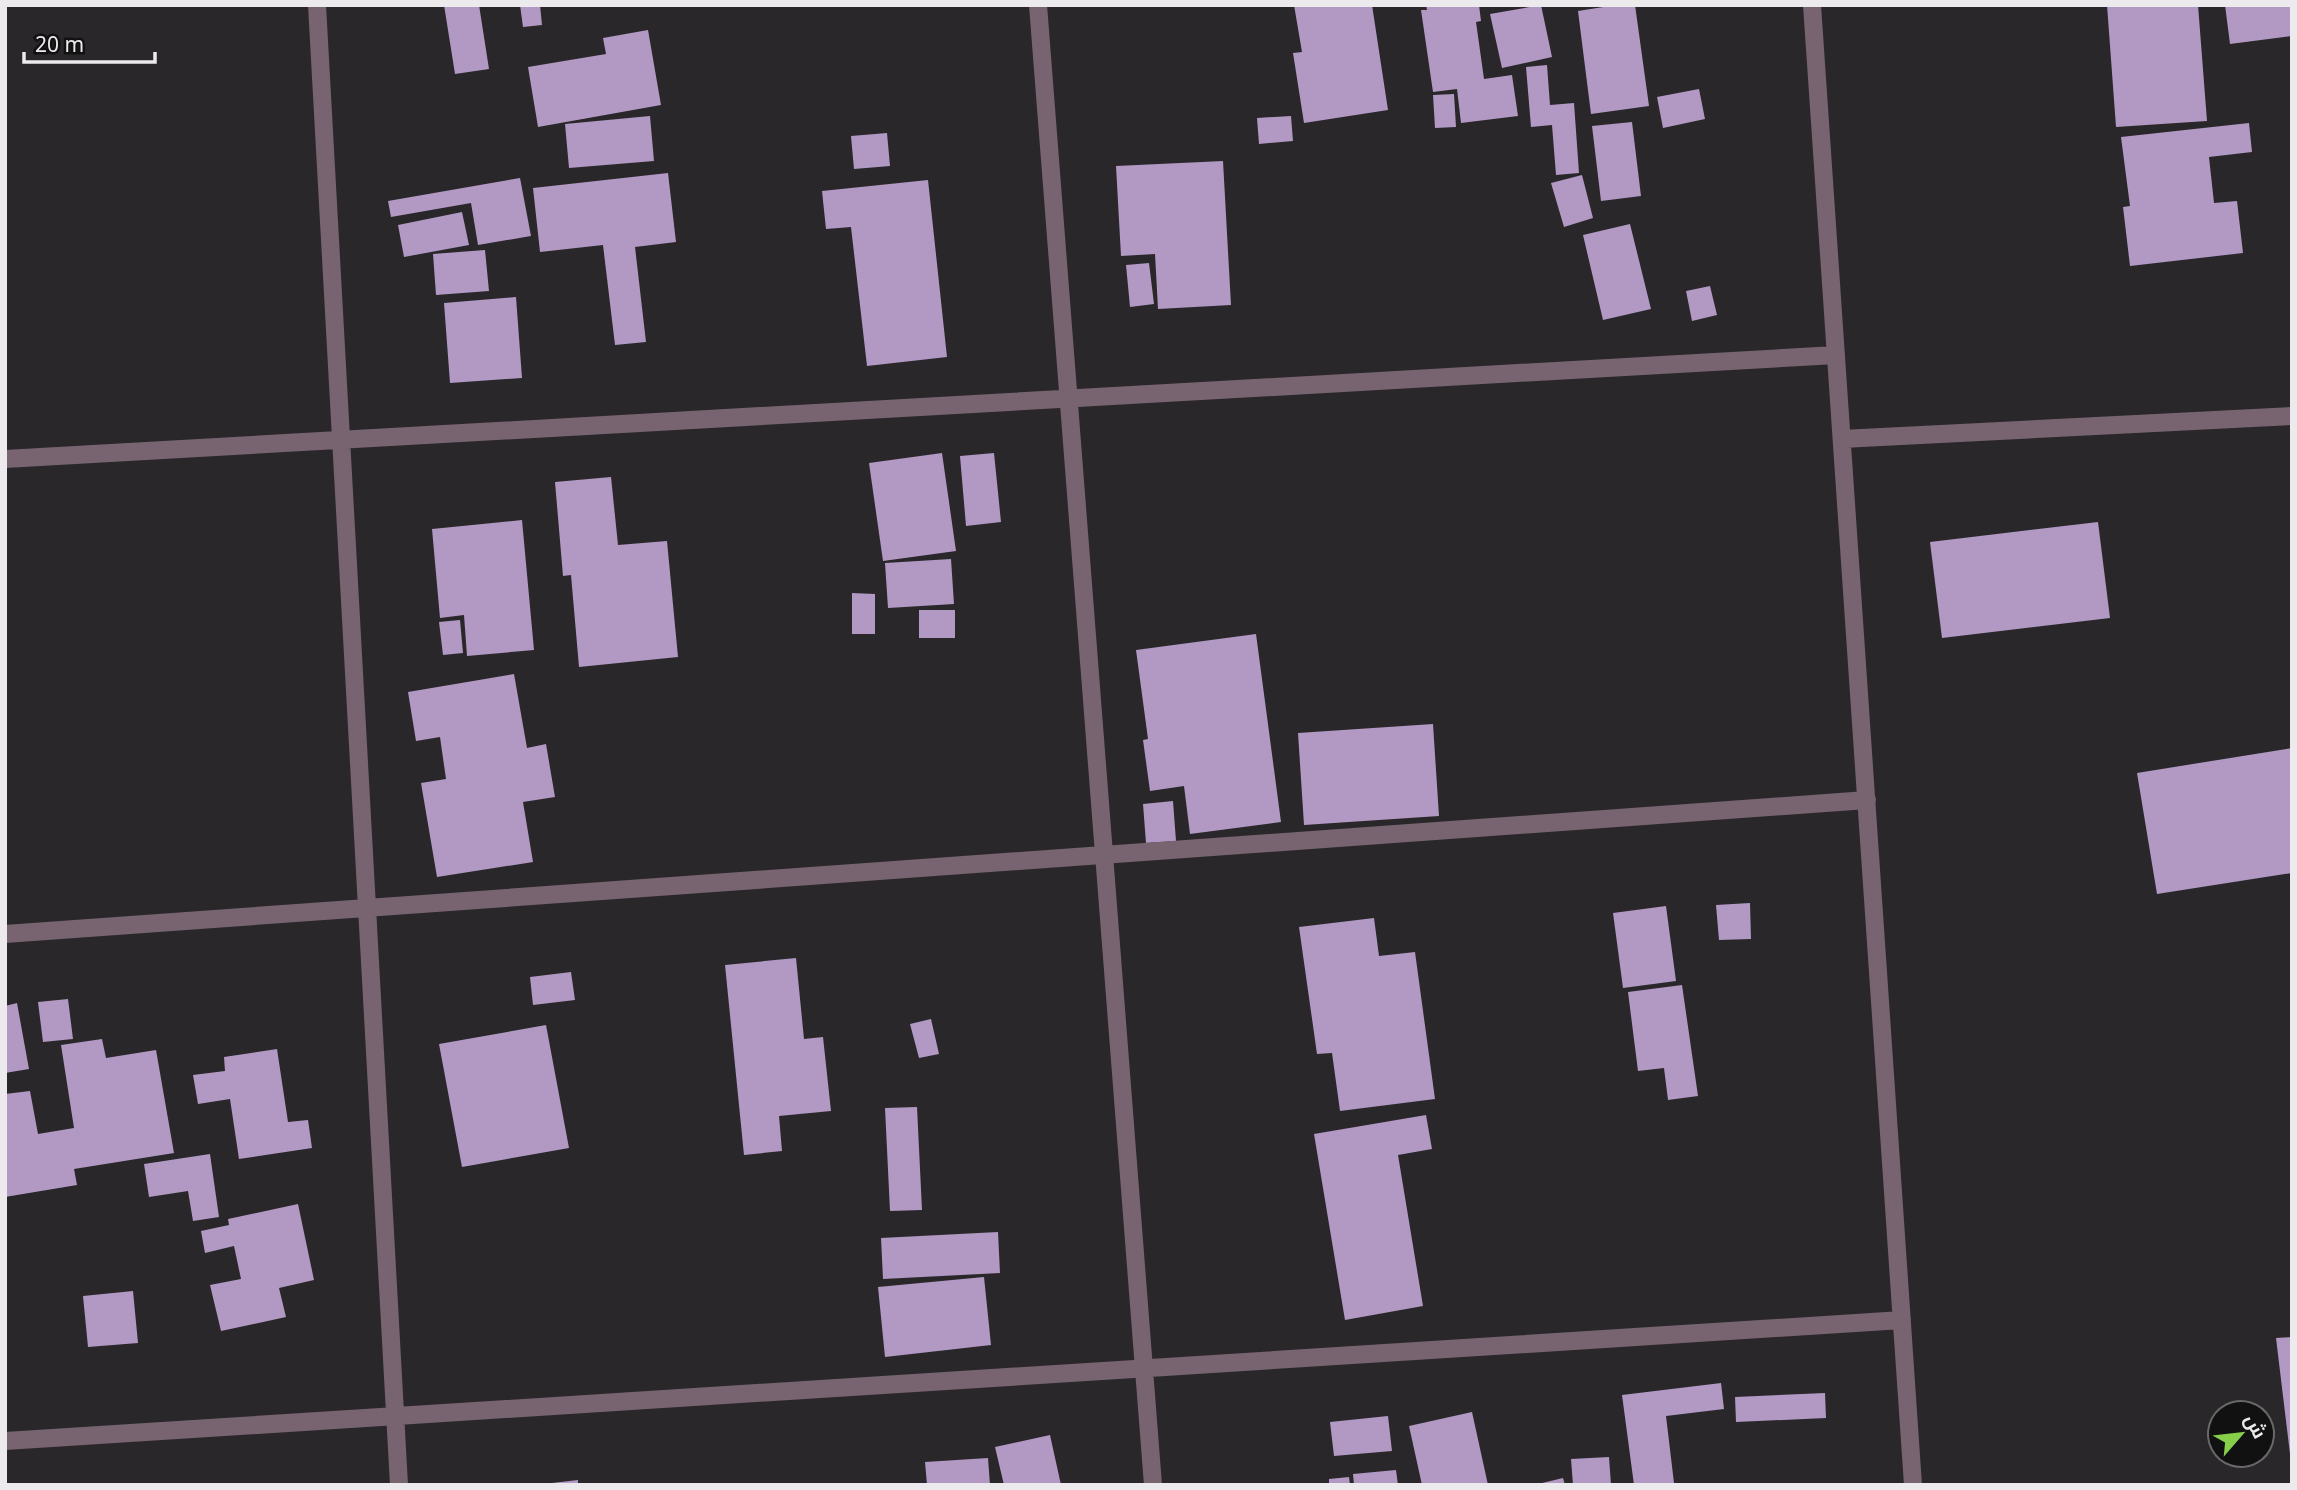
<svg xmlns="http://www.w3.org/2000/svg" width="2297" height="1490" font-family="'Noto Sans',Cairo,sans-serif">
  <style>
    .building { fill: #b199c4 }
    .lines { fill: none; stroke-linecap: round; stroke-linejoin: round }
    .minor { stroke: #776470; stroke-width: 18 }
  </style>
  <rect width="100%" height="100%" fill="#2a272a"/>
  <!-- building -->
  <path class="building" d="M444 5H479L489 69 455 74Z
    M520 5H540L542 25 523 27Z
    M1294 5H1372L1388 110 1304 123 1293 53 1302 52Z
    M1426 5H1479L1481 21 1476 22 1484 79 1512 75 1518 116 1461 123 1457 89 1433 92 1421 10H1427Z
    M1541 5 1552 57 1502 68 1490 14Z
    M1616 5H1635L1649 106 1591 114 1578 11Z
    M2107 5H2198L2207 121 2116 127Z
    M2225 5H2292V36L2230 44Z
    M648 30 661 105 538 127 528 67 606 54 603 38Z
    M1547 65 1550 105 1574 103 1579 173 1556 175 1552 125 1531 127 1526 67Z
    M1699 89 1705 119 1663 128 1657 97Z
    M1454 94 1456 127 1435 128 1433 95Z
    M650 116 654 161 569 168 565 124Z
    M1291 116 1293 141 1259 144 1257 118Z
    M1632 122 1641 196 1601 201 1592 126Z
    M2249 123 2252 152 2209 157 2214 203 2237 201 2243 253 2130 266 2123 207 2130 206 2121 137Z
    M887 133 890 166 854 169 851 136Z
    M1223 161 1231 305 1158 309 1155 254 1121 256 1116 166Z
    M668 173 676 242 635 247 646 342 615 345 603 245 540 252 533 188Z
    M1582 175 1593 218 1564 227 1551 183Z
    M520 178 531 236 478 245 471 203 391 217 388 201Z
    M928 180 947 357 867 366 851 227 826 229 822 191Z
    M462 212 469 245 404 257 398 225Z
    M1630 224 1651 309 1603 320 1583 235Z
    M485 250 489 291 436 295 433 254Z
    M1149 263 1154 304 1130 307 1126 265Z
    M1710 286 1717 315 1692 321 1686 291Z
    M516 297 522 378 450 383 444 303Z
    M942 453 956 551 883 561 869 463Z
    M994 453 1001 522 966 526 960 456Z
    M611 477 618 545 667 541 678 657 579 667 571 575 563 576 555 482Z
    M522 520 534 650 467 656 464 615 440 618 432 529Z
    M2098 522 2110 618 1942 638 1930 542Z
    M951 559 954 604 888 608 885 563Z
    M852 593 875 594V634H852Z
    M919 610H955V638H919Z
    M460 620 463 653 443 655 439 622Z
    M1256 634 1281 822 1190 834 1184 786 1150 791 1143 740 1148 739 1136 650Z
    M514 674 527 748 546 744 555 797 523 802 533 862 437 877 421 783 446 779 440 737 416 741 408 692Z
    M1433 724 1439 816 1304 825 1298 733Z
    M2292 748V873L2157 894 2137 773Z
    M1173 801 1176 841 1146 843 1143 804Z
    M1750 903 1751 939 1719 940 1716 905Z
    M1666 906 1676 981 1623 988 1613 913Z
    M1374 918 1379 956 1415 952 1435 1099 1340 1111 1332 1053 1317 1054 1299 927Z
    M796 958 804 1039 823 1037 831 1111 779 1116 782 1151 744 1155 725 965Z
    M571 972 575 1000 533 1005 530 977Z
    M1682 985 1698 1096 1668 1100 1664 1068 1638 1071 1628 992Z
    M68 999 73 1039 43 1042 38 1002Z
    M17 1003 29 1069 5 1073V1006Z
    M931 1019 939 1054 919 1058 910 1024Z
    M546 1025 569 1148 462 1167 439 1044Z
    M102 1039 106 1058 156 1050 174 1153 74 1169 77 1185 5 1197V1094L30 1091 38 1134 74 1128 61 1045Z
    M277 1049 288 1122 308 1120 312 1148 239 1159 230 1099 198 1104 193 1075 225 1071 224 1057Z
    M917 1107 922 1210 890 1211 885 1108Z
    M1426 1115 1432 1149 1398 1155 1423 1306 1345 1320 1314 1134Z
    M210 1154 219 1217 193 1221 188 1191 149 1197 144 1164Z
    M298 1204 314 1280 279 1288 286 1317 221 1331 210 1285 241 1279 234 1246 205 1253 201 1231 229 1225 228 1219Z
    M998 1232 1000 1273 883 1279 881 1238Z
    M984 1277 991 1345 885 1357 878 1287Z
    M133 1291 138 1343 88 1347 83 1296Z
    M2292 1337V1454H2290L2276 1338Z
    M1721 1383 1724 1409 1666 1416 1674 1483 1634 1485 1622 1395Z
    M1825 1393 1826 1418 1736 1422 1735 1397Z
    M1472 1412 1488 1485H1422L1409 1426Z
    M1388 1416 1392 1451 1334 1456 1330 1422Z
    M1050 1435 1061 1485H1004L995 1447Z
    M1609 1457 1611 1485H1573L1571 1459Z
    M988 1458 990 1485H927L925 1462Z
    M1396 1470 1398 1485H1354L1353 1474Z
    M1349 1477 1350 1485H1329V1479Z
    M1563 1478 1565 1485H1538V1484Z
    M578 1480V1485H552V1483Z"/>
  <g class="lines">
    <!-- minor -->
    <path class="minor" d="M317 5 399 1485
      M1038 5 1153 1485
      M1812 5 1913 1485
      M1842 439 2292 416
      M5 459 1836 355
      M5 934 1867 800
      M5 1441 1902 1320"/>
  </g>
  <!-- border -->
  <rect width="2297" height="1490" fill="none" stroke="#eceaec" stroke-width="14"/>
  <!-- north arrow -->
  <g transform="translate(2241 1434) rotate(62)"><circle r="33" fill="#121112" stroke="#696869" stroke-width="2"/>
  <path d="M0-5L12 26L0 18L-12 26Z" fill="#87cf4a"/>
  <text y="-10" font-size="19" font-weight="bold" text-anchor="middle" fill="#eceaec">ش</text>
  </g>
  <!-- scale -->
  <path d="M24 52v10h131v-10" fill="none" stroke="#eceaec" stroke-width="3.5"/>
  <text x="35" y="52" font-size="21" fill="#eceaec" stroke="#121112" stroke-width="5" paint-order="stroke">20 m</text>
</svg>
